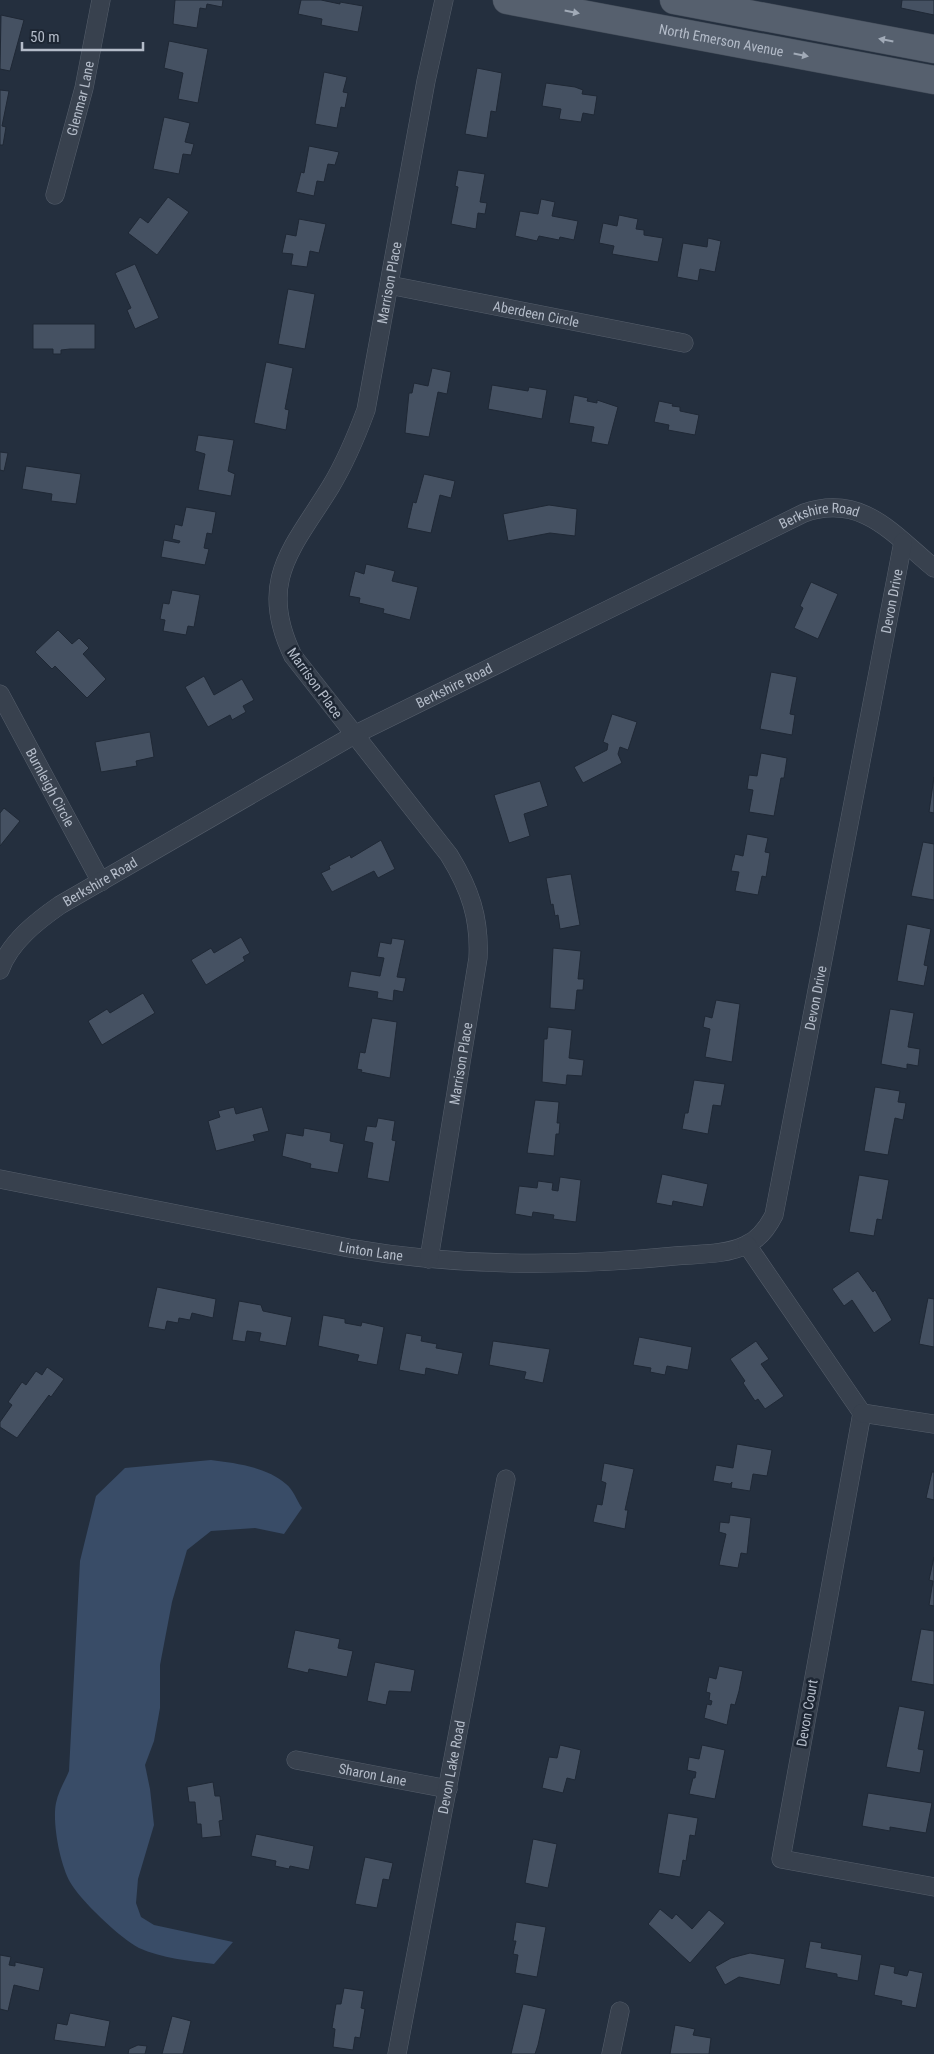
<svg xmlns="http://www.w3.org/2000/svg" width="934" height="2054" font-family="'Roboto Condensed',sans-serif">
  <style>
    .water { fill: #394c67 }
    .building { fill: #455162; stroke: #1f2835 }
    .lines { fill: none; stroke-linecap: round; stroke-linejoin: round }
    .minor-casing { stroke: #565f6c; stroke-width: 19 }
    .primary-casing { stroke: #414a57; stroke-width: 29 }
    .minor { stroke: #38414e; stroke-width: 18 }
    .primary { stroke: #56606e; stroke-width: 28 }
    .oneway { fill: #a1aab7 }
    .labels { text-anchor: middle; stroke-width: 5; stroke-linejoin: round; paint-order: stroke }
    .street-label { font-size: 14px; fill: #b4bcc9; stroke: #1d2633 }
  </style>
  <rect width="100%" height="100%" fill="#242f3e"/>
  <!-- water -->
  <path class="water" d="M211 1460C235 1463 267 1467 286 1484 293 1489 297 1501 302 1508L284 1534 255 1528 211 1531 187 1550 172 1602 160 1665V1708L154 1741 145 1765 150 1789 154 1825 138 1879 136 1903 141 1917 154 1925 233 1942 214 1964C190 1961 161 1958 139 1948 120 1938 80 1900 70 1882 60 1864 52 1823 56 1803 58 1792 65 1781 69 1771L80 1561 96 1496 125 1468Z"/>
  <!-- building -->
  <path class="building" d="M175 0H223L222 7 207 4 206 9 200 8 197 28 173 24Z
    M301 0H321L340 4V2L363 6 358 32 321 25 322 19 298 14Z
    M902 0H934V15L901 8Z
    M1 15 24 20 10 71 0 69Z
    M169 41 208 49 198 103 178 99 183 73 164 68Z
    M477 68 502 73 496 112 491 111 487 138 465 134Z
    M324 72 347 77 343 92 348 93 345 108 341 107 337 128 315 124Z
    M546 83 575 87 583 90 582 94 597 96 594 115 583 113 581 122 559 119 561 109 542 106Z
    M0 90 9 91 2 126 6 127 3 145H0Z
    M164 117 190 123 185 142 194 144 191 155 183 154 179 174 153 169Z
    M309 146 339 152 335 165 328 164 324 182 317 181 314 196 296 192 301 172 304 173Z
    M458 170 485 174 480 202 487 203 485 214 478 213 476 229 451 224 458 187 455 186Z
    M168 197 189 212 157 255 128 233 140 217 148 223Z
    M541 199 555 202 552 216 578 221 574 240 560 237 559 240 539 236 537 241 515 236 520 211 538 214Z
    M619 215 638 219 636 229 644 230V235L663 238 658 262 612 254 614 246 599 243 603 223 617 226Z
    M299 219 326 224 319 253 310 251 307 267 291 265 293 254 282 253 286 234 296 236Z
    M708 238 721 241 715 272 700 269 698 281 677 277 683 243 707 247Z
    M135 264 159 318 135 329 127 310 131 308 115 273Z
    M288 289 315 294 305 349 278 344Z
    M33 324H95V349H70L61 350V354H53V349H33Z
    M266 362 293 368 285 409 289 410 286 430 254 423Z
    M432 368 451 372 447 394 438 392 429 437 405 433 409 393H412L414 383 428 386Z
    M492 385 528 391 529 387 547 390 542 419 488 409Z
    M574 395 588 398 587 401 597 403V400L618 407 608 445 591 442 594 427 569 423Z
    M659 401 673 404 672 406 680 407V411L699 415 695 435 668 430 669 425 654 422Z
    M198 435 234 440 228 471 235 474 231 496 198 490 205 454 195 451Z
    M0 452 8 453 4 471 0 470Z
    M26 466 81 474 76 504 51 501 52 494 22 489Z
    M424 474 455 481 451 498 440 495 431 533 407 528 413 502 416 503Z
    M549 505 577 509 575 536 550 533 508 541 503 514Z
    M186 507 216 512 212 534 207 533 204 548 209 549 205 565 161 557 164 540 179 543 180 541 172 539 175 524 182 526Z
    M366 564 395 571 392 581 418 587 410 620 383 613 384 609 359 603 360 598 349 596 355 571 364 574Z
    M811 582 838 594 818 639 794 628 803 608 800 606Z
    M172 590 200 595 194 627 188 626 186 635 163 631 165 620 160 619 163 603 169 604Z
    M58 630 72 644 79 638 89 648 83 654 106 679 87 698 55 666 52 669 35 652Z
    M771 672 797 677 790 714 795 715 792 735 760 729Z
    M204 676 214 695 242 679 254 700 243 706 246 712 232 720 230 715 208 727 185 687Z
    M612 714 637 722 628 750 620 747 618 754 622 763 583 783 574 767 607 750 608 744 603 742Z
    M150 732 154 757 136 761 137 766 101 772 95 742Z
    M761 753 787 758 784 778H781L774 816 749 812 753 790 747 789 749 775 757 776Z
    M934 777V813L929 812Z
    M540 781 548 806 524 814 530 836 509 843 494 795Z
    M4 808 20 821 0 846V813Z
    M747 834 768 838 765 852 770 853 766 877 762 876 758 895 735 891 739 872 731 871 735 854 743 856Z
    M381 840 395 869 378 878 374 871 332 892 321 873 330 869 329 866 350 855 351 858Z
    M923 842 934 844V900L911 896Z
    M571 874 580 925 560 929 558 915 555 916 553 904 551 905 546 878Z
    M907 924 931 929 924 965 928 966 924 986 897 981Z
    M241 937 250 953 243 957 245 961 206 985 191 960 211 948 214 953Z
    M392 938 405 940 397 977 406 978 403 992 394 990 393 1001 377 998 378 992 348 987 351 971 380 976 384 958 377 957 380 942 391 944Z
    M553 948 581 951 578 979H584L583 990H577L575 1010 550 1008Z
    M143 993 155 1013 102 1045 88 1021 107 1009 110 1013Z
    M716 1000 740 1004 732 1062 705 1057 710 1029 703 1027 705 1016 712 1018Z
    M890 1009 914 1013 908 1047 920 1049 918 1066 907 1064V1069L881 1064Z
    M372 1018 397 1022 390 1078 361 1072 362 1070 357 1069 360 1052 365 1053Z
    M548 1027 572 1030 569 1058 584 1060 582 1076 567 1075 566 1085 542 1082 544 1039H547Z
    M694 1080 725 1084 721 1106 713 1105 708 1134 682 1129 685 1113H688Z
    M875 1087 900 1091 898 1102 906 1103 903 1120 895 1118 888 1155 864 1151Z
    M535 1100 559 1102 557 1123H560L559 1134H556L554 1156 527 1153Z
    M234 1107 236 1114 262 1107 269 1131 253 1135 255 1141 216 1151 208 1121 220 1117 218 1111Z
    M378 1118 395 1121 392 1140 396 1141 389 1182 367 1178 373 1143 364 1141 367 1126 376 1127Z
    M304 1128 331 1133 330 1141 344 1144 338 1173 310 1168 311 1164 282 1156 286 1133 303 1136Z
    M662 1174 708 1184 703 1207 673 1201 672 1206 656 1203Z
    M859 1175 889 1180 882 1220 877 1219 874 1236 849 1232Z
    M560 1177 581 1180 576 1222 553 1219 554 1215 533 1212 532 1217 515 1214 519 1186 537 1188 538 1181 553 1183 552 1190 558 1191Z
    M858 1271 873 1292 875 1290 892 1320 874 1333 852 1300 844 1306 832 1289Z
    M157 1287 216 1299 213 1318 192 1313 190 1320 179 1318 178 1323 167 1321 165 1330 148 1327Z
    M928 1298 934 1299V1347L919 1344Z
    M239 1301 261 1305 263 1311 292 1317 286 1346 259 1341 261 1333 247 1331 245 1342 232 1340Z
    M323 1315 345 1319V1323L361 1326 362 1322 384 1327 377 1365 357 1361 359 1355 318 1346Z
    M406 1333 422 1336 421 1341 437 1344 436 1348 463 1353 458 1375 426 1368 425 1375 399 1370Z
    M639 1337 692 1347 688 1370 667 1366 665 1375 650 1372 651 1368 633 1365Z
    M493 1341 550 1349 543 1383 524 1379 526 1372 489 1365Z
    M756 1341 769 1359 761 1364 784 1396 765 1409 758 1399 755 1401 743 1383 745 1381 730 1359Z
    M47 1367 64 1379 51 1397 49 1395 17 1438 0 1427V1422L12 1405 8 1402 22 1382 26 1385 36 1371 42 1375Z
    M737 1444 772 1450 767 1476 753 1474 750 1491 731 1488 732 1482 730 1484 713 1481 716 1465 733 1468Z
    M604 1463 634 1469 625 1510H628L625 1529 593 1522 597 1504 602 1505 606 1483 601 1481Z
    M932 1472H934V1500L926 1498Z
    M730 1515 751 1518 747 1554 741 1553 738 1568 719 1565 726 1534 719 1532 720 1522 729 1523Z
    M934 1557V1606L929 1605 933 1581 929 1580Z
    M921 1629 934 1631V1685L911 1681Z
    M295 1630 340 1639 338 1648 353 1651 347 1677 309 1669 308 1673 287 1668Z
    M375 1662 415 1670 411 1692 389 1691 386 1705 367 1701Z
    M719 1666 743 1671 739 1691 735 1705 731 1704 727 1725 704 1718 707 1704 711 1705 712 1701 709 1700 710 1693 706 1692 709 1677 716 1679Z
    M899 1706 925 1711 918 1749 924 1750 920 1773 886 1767Z
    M560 1745 581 1750 575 1780 567 1778 563 1793 542 1788 549 1757 557 1758Z
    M702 1745 725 1750 715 1799 689 1794 693 1778H695L696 1772 687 1770 689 1757 699 1759Z
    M213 1782 215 1796H220L223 1820 219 1821 221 1836 202 1838 201 1824H197L195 1802H189L187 1787Z
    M868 1793 932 1803 926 1833 890 1827V1831L862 1826Z
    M668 1813 698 1818 695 1836 690 1835 686 1861 683 1860 680 1877 658 1873Z
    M256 1834 314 1846 309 1870 290 1866 289 1869 275 1866 276 1861 251 1856Z
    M533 1839 557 1844 548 1888 525 1883Z
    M365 1857 393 1863 389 1880 383 1879 377 1908 355 1904Z
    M660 1909 672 1919 676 1914 692 1929 709 1910 725 1923 690 1963 648 1924Z
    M516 1922 546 1927 537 1977 515 1973 518 1955 513 1954 516 1941H513Z
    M810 1941 822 1943 821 1948 862 1955 858 1981 837 1977V1974L805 1968Z
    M750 1953 785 1959 780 1985 739 1977 725 1985 715 1967 731 1958Z
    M0 1955 11 1957 9 1965 15 1966V1962L44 1968 39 1991 14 1985 8 2011 0 2009Z
    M880 1964 895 1967 894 1973 907 1976 909 1970 923 1973 916 2008 901 2005 902 2001 874 1995Z
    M344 1988 364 1991 361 2008 365 2009 360 2038 355 2037 353 2050 333 2047 335 2029 332 2028 336 2004H341Z
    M523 2004 546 2009 538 2045 535 2054H511Z
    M70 2013 110 2021 105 2047 54 2040 57 2023 67 2025Z
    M172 2016 191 2021 183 2054H162Z
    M675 2025 695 2029 693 2035 711 2038 709 2054H670Z
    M138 2045 147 2046 145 2054H128L129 2049Z"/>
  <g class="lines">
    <!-- minor casing -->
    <g class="minor-casing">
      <g id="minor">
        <path id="s1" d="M55 195 84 88 101 0"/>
        <path id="s2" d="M389 285 684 343"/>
        <path id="s3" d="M0 694 101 882"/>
        <path id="s4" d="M0 970C10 942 37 921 60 905L354 735 804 513C862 493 893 534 934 568"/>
        <path id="s5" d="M0 1179 349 1248C458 1267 565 1267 675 1256 697 1254 726 1255 746 1245 759 1239 768 1227 774 1215L903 542"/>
        <path d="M747 1245 862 1413"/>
        <path id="s6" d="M429 1259 478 958C480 918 470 889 449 855L293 656C256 580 294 547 331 486 346 461 356 437 366 410L426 81 444 0"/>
        <path d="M862 1413 781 1859 934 1887"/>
        <path d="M862 1413 934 1424"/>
        <path id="s7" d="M296 1760 448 1789"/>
        <path id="s8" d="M397 2054 506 1479"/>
        <path d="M611 2054 620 2011"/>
      </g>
    </g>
    <!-- primary casing -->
    <g class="primary-casing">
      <g id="primary">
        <path id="s9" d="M507 0 934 80"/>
        <path d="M674 0 934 49"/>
      </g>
    </g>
    <!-- minor -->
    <use href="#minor" class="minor"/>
    <!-- primary -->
    <use href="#primary" class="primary"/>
  </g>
  <!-- one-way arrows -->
  <defs><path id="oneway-solid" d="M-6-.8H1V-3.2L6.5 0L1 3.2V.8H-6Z" transform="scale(1.25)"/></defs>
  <g class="oneway">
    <use href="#oneway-solid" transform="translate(572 12) rotate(11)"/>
    <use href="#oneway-solid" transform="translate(886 40) rotate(-169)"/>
    <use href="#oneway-solid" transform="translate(801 55) rotate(11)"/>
  </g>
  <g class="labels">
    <!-- street labels -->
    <g class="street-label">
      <text dy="5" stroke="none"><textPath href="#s9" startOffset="218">North Emerson Avenue</textPath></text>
      <text dy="5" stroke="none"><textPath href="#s1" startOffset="100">Glenmar Lane</textPath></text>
      <text dy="5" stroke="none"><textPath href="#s6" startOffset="1066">Marrison Place</textPath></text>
      <text dy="5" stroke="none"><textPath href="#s2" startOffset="150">Aberdeen Circle</textPath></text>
      <text dy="5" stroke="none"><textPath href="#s4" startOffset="946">Berkshire Road</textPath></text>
      <text dy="5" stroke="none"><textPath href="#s5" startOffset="1422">Devon Drive</textPath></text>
      <text transform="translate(315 683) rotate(54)" y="5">Marrison Place</text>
      <text dy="5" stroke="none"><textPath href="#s4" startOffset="541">Berkshire Road</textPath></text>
      <text dy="5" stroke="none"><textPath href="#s3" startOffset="106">Burnleigh Circle</textPath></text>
      <text dy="5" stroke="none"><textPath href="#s4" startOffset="136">Berkshire Road</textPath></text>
      <text dy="5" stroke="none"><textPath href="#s5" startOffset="1018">Devon Drive</textPath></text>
      <text dy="5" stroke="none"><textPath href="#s6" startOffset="198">Marrison Place</textPath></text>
      <text dy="5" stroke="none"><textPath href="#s5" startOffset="378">Linton Lane</textPath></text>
      <text transform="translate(807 1713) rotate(-80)" y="5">Devon Court</text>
      <text dy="5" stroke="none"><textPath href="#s8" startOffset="292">Devon Lake Road</textPath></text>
      <text dy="5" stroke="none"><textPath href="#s7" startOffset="78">Sharon Lane</textPath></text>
    </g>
  </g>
  <!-- scale -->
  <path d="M22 42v8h121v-8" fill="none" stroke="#b4bcc9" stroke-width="2.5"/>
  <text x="30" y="42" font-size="15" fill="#b4bcc9" stroke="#1d2633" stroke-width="4" paint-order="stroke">50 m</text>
</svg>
